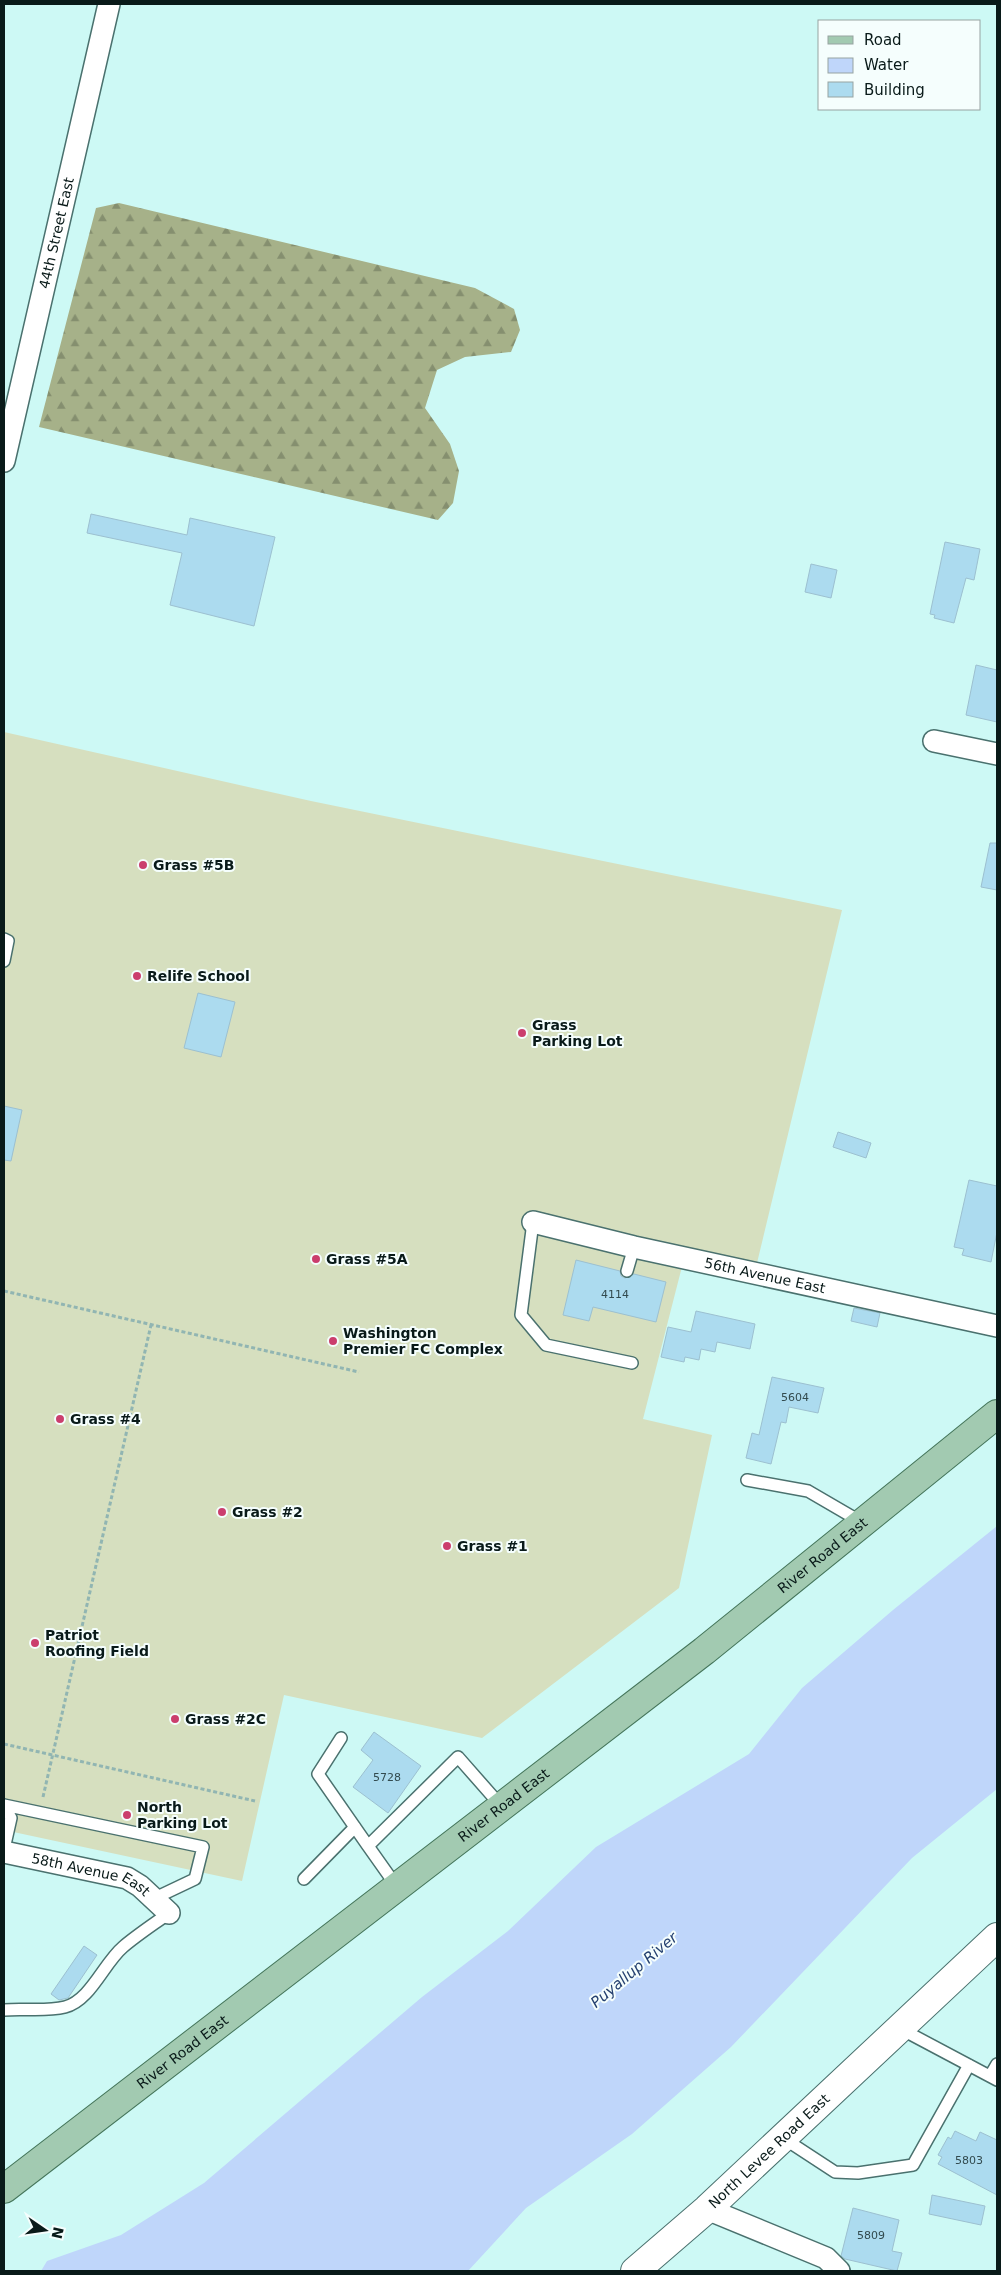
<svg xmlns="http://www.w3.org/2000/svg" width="1001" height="2275" font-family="'DejaVu Sans',sans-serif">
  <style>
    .forest { fill: url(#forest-firs) }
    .pitch { fill: #d6dfbf }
    .water { fill: #bfd6fa }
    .building { fill: #acdbef; stroke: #9cc0d0 }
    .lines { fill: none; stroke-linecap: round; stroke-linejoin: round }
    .lane-casing { stroke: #4a716e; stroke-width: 14 }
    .street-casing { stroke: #4a716e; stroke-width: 24 }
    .secondary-casing { stroke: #4a716e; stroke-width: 30 }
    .primary-casing { stroke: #44755a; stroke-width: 30 }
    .path { stroke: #91b5b2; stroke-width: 3; stroke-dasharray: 4 2.5; stroke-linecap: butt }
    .lane { stroke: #fff; stroke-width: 11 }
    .street { stroke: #fff; stroke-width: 21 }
    .secondary { stroke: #fff; stroke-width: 28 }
    .primary { stroke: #a2cab1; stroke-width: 28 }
    .poi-dot { fill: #cb3e6d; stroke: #f5fefd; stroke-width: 2 }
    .labels { text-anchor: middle; stroke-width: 4; stroke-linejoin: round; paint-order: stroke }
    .number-label { font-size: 11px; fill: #324a4e }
    .street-label { font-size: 14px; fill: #091a19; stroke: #f5fefd }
    .poi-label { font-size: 14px; font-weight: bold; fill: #091a19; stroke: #f5fefd; text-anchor: start }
    .water-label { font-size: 15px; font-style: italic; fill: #254170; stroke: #f5fefd }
  </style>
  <defs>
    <pattern id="forest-firs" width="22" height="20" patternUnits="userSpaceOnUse" patternTransform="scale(1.25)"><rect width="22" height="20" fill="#a6b189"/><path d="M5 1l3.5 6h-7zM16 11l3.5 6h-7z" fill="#858f6f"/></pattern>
  </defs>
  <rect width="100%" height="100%" fill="#cdf9f5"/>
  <!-- forest -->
  <path class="forest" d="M119 203 475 288 514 309 520 330 511 352 465 357 437 370 425 408 450 444 459 471 453 503 438 520 39 427 96 208Z"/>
  <!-- pitch -->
  <path class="pitch" d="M4 732 311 801 842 910 757 1263 687 1247 643 1419 712 1435 679 1588 482 1738 284 1695 242 1881 4 1830Z"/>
  <!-- water -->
  <path class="water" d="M997 1526V1789L912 1858 731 2047 632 2134 526 2208 468 2271H41L47 2261 121 2235 204 2183 422 1997 508 1931 596 1847 749 1754 802 1688 893 1610Z"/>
  <!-- building -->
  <path class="building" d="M91 514 187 535 190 518 275 537 254 626 170 605 182 553 87 533Z
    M945 542 980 549 974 580 966 578 954 623 934 618 935 615 930 614Z
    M811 564 837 570 831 598 805 592Z
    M976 665 997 670V722L966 715Z
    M990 843H997V890L981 887Z
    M198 993 235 1002 221 1057 184 1048Z
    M4 1106 22 1110 11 1161 4 1160Z
    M838 1132 871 1143 866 1158 833 1147Z
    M969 1180 997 1186V1232L991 1262 962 1255 964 1249 954 1247Z
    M576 1260 620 1271 621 1276 625 1278 634 1274 666 1282 656 1322 593 1307 589 1321 563 1315Z
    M854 1308 880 1313 877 1327 851 1321Z
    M696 1311 755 1324 750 1349 717 1342 715 1352 701 1349 699 1360 685 1357 684 1362 661 1357 668 1327 691 1332Z
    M772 1377 824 1388 818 1413 789 1407 786 1423 781 1422 771 1464 746 1458 752 1433 759 1435Z
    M374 1732 421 1766 388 1813 353 1787 373 1760 361 1750Z
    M84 1946 97 1955 68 1998 59 2000 51 1994Z
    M955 2131 976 2141 980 2132 997 2140V2195L938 2164 942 2157 938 2155 948 2137 951 2139Z
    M932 2195 985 2206 981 2225 929 2214Z
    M853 2208 899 2220 892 2251 902 2253 897 2271 845 2259 841 2256Z"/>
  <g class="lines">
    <!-- lane casing -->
    <g class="lane-casing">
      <path id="lane" d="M4 939 8 941 4 961
        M533 1222 521 1315 546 1345 632 1363
        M627 1271 634 1247
        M747 1480 808 1491 863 1523
        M341 1738 318 1774 368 1846
        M4 1805 203 1847 195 1879 155 1898
        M4 1805 11 1818 4 1849
        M304 1879 355 1827
        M397 1887 368 1846 458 1757 502 1807
        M4 2010C24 2008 45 2012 65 2007 90 2001 104 1963 123 1947 137 1935 154 1924 169 1913
        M899 2028 997 2080
        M990 2076 997 2064
        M783 2138 835 2172 858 2173 913 2165 969 2065"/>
    </g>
    <!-- street casing -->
    <g class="street-casing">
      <g id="street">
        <path id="s1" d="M4 461 109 4"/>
        <path d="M934 741 997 754"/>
        <path id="s2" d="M533 1222 634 1247 997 1326"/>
        <path id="s3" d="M4 1852 127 1878 140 1886 169 1913"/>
        <path d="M707 2209 826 2258 839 2271"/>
      </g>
    </g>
    <!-- secondary casing -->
    <g class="secondary-casing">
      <g id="secondary">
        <path id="s4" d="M635 2271 707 2209 997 1937"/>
      </g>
    </g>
    <!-- primary casing -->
    <g class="primary-casing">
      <g id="primary">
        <path id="s5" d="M4 2189 704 1651 997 1414"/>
      </g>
    </g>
    <!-- path -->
    <path class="path" d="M4 1291 359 1372
      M4 1744 255 1801
      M43 1797 151 1325"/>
    <!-- lane -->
    <use href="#lane" class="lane"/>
    <!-- street -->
    <use href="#street" class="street"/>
    <!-- secondary -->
    <use href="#secondary" class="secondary"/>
    <!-- primary -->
    <use href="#primary" class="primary"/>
  </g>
  <!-- markers -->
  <g class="poi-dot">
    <circle cx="143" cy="865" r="5"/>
    <circle cx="137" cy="976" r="5"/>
    <circle cx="522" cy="1033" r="5"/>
    <circle cx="316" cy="1259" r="5"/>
    <circle cx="333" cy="1341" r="5"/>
    <circle cx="60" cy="1419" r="5"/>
    <circle cx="222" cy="1512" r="5"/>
    <circle cx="447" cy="1546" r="5"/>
    <circle cx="35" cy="1643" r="5"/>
    <circle cx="175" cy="1719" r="5"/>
    <circle cx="127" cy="1815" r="5"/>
  </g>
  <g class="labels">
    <!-- number labels -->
    <g class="number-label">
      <text x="615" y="1298">4114</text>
      <text x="795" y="1401">5604</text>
      <text x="387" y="1781">5728</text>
      <text x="969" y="2164">5803</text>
      <text x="871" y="2239">5809</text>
    </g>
    <!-- street labels -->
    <g class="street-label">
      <text dy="5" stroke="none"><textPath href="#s1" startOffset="234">44th Street East</textPath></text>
      <text dy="5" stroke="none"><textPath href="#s2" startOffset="238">56th Avenue East</textPath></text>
      <text dy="5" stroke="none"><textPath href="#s5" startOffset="1035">River Road East</textPath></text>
      <text dy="5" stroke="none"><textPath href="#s5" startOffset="630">River Road East</textPath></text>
      <text dy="5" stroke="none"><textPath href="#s3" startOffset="90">58th Avenue East</textPath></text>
      <text dy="5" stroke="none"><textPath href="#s5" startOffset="225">River Road East</textPath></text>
      <text dy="5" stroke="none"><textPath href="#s4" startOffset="180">North Levee Road East</textPath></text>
    </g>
    <!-- poi labels -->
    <g class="poi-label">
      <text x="153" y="870">Grass #5B</text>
      <text x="147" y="981">Relife School</text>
      <text x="532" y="1030">Grass<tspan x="532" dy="16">Parking Lot</tspan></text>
      <text x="326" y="1264">Grass #5A</text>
      <text x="343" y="1338">Washington<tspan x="343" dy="16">Premier FC Complex</tspan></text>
      <text x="70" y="1424">Grass #4</text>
      <text x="232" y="1517">Grass #2</text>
      <text x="457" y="1551">Grass #1</text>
      <text x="45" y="1640">Patriot<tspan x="45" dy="16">Roofing Field</tspan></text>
      <text x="185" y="1724">Grass #2C</text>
      <text x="137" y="1812">North<tspan x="137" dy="16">Parking Lot</tspan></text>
    </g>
    <!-- water labels -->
    <g class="water-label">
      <text transform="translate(634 1970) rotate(-40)" y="5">Puyallup River</text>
    </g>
  </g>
  <!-- border -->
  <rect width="1001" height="2275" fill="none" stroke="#091a19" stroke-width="10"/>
  <!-- legend -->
  <rect x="818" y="20" width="162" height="90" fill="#f5fefd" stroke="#97a3a2"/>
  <rect x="828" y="36" width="25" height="8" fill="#a2cab1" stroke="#97a3a2"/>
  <text x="864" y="45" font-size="15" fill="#091a19">Road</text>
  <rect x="828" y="58" width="25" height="15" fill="#bfd6fa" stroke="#97a3a2"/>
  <text x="864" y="70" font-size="15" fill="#091a19">Water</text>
  <rect x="828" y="82" width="25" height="15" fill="#acdbef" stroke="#97a3a2"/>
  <text x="864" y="95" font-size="15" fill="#091a19">Building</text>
  <!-- north arrow -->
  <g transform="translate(45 2230) rotate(103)" stroke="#f5fefd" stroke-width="4" paint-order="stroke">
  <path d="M0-4L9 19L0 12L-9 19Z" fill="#091a19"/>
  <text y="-8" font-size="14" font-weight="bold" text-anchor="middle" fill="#091a19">N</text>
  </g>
</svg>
